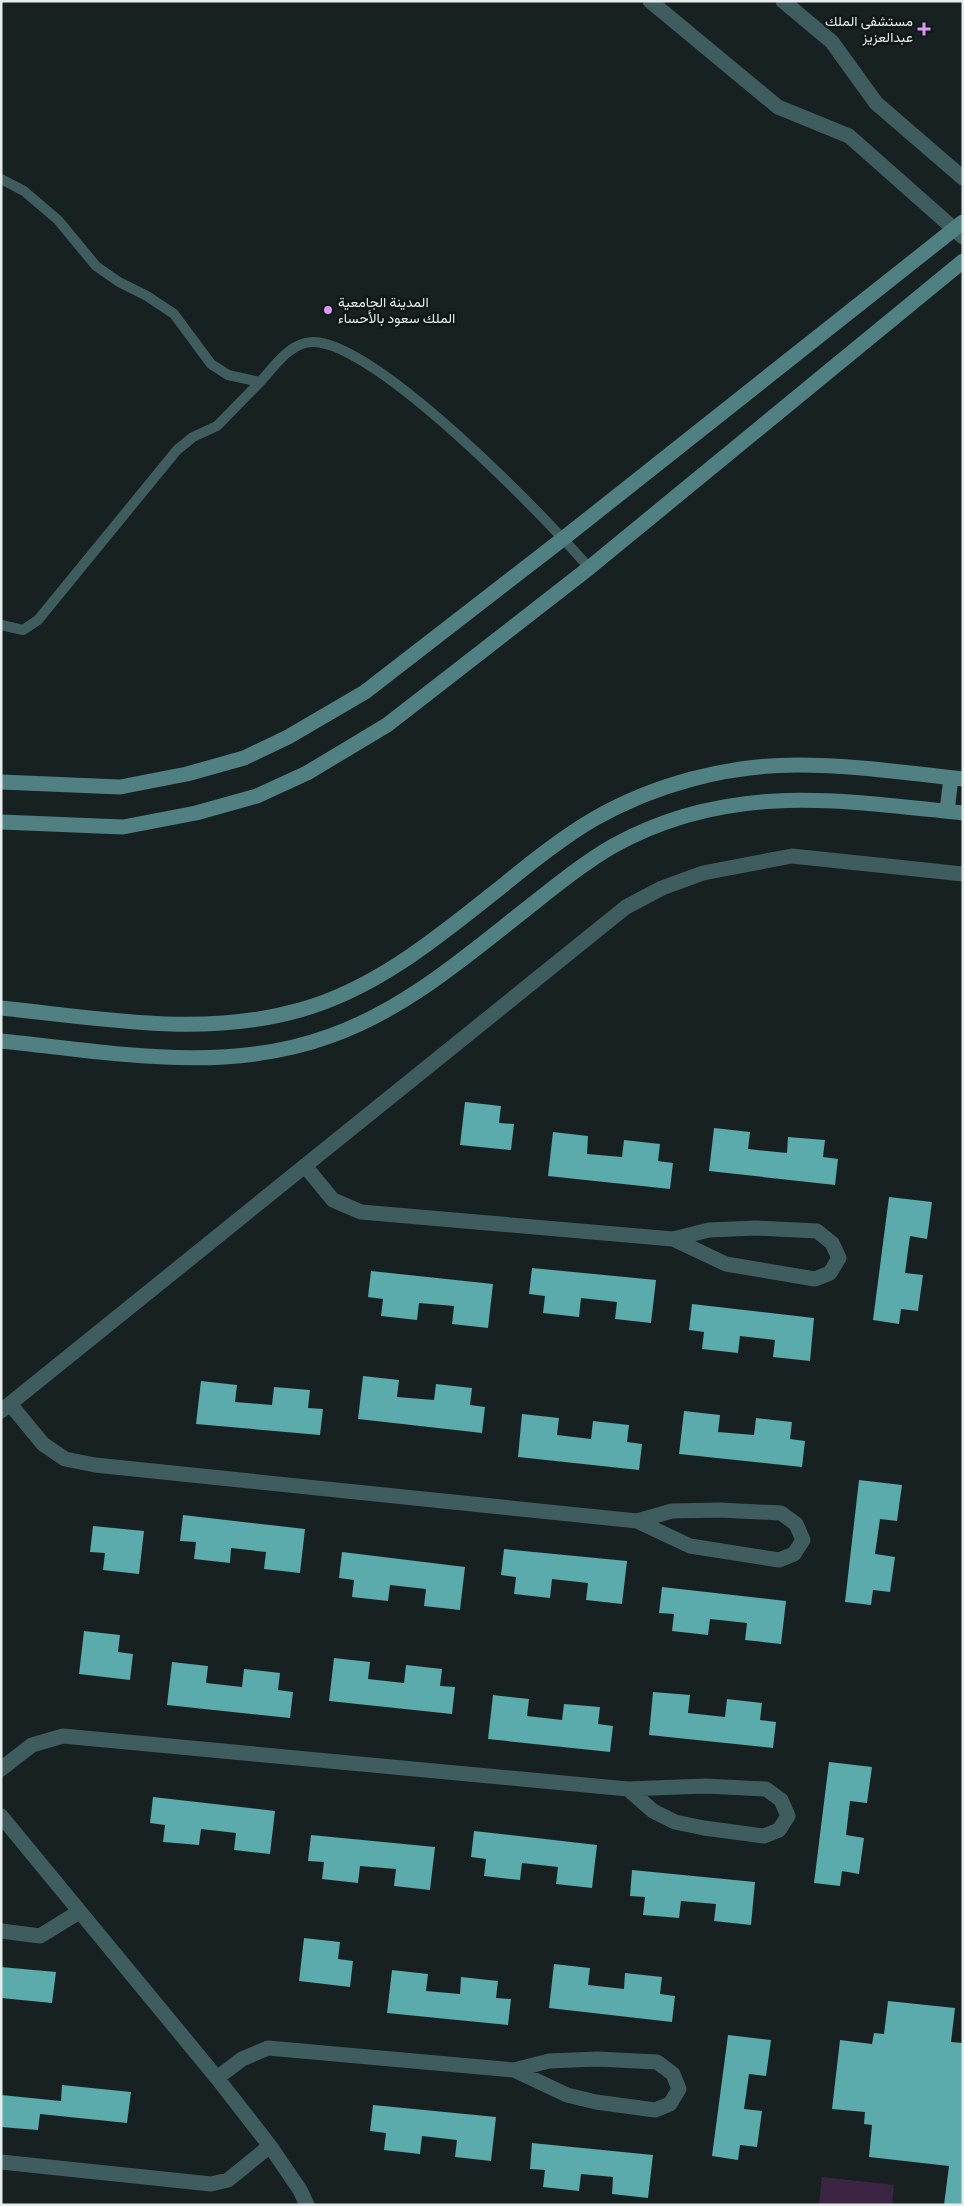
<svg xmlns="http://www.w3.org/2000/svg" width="964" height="2206" font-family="'IBM Plex Serif',Vazirmatn,serif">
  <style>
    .green { fill: #3c2543 }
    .building { fill: #5baaac }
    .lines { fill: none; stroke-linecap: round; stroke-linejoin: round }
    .lane { stroke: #3f5d5e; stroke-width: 10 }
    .street { stroke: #3f5d5e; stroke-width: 15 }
    .secondary { stroke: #508081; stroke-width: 15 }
    .poi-dot { fill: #de98f3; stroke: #0f1818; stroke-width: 2 }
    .labels { text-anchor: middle; stroke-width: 5; stroke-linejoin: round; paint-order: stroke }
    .poi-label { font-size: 14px; fill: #e6ecec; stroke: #0f1818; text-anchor: end }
  </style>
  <rect width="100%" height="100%" fill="#182121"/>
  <!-- green -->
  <path class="green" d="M822 2177 894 2185 892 2205H819Z"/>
  <!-- building -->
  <path class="building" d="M465 1102 501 1106 499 1123 514 1124 511 1150 460 1145Z
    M714 1128 750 1132 748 1149 787 1153 788 1137 825 1140 823 1157 838 1159 835 1185 709 1171Z
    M553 1132 588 1136 587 1154 622 1157 624 1140 660 1144 658 1161 673 1163 670 1189 548 1176Z
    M889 1197 932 1202 927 1239 910 1236 905 1273 923 1275 918 1311 901 1309 899 1324 873 1320Z
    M532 1268 656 1280 651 1323 615 1319 617 1302 581 1298 579 1317 543 1313 545 1296 529 1294Z
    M371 1271 493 1284 488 1328 452 1324 454 1306 419 1303 417 1320 381 1316 383 1299 368 1297Z
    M692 1304 814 1318 810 1361 773 1357 775 1340 740 1336 738 1353 702 1349 704 1332 689 1330Z
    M363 1376 399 1380 397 1397 434 1400 436 1384 472 1388 470 1405 485 1407 482 1433 358 1419Z
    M201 1381 237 1385 235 1402 272 1405 274 1387 310 1390 308 1408 323 1409 320 1435 196 1424Z
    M684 1411 720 1415 718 1432 754 1435 756 1418 792 1422 790 1439 805 1441 802 1467 679 1454Z
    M522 1414 559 1418 557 1435 591 1439 593 1421 629 1425 627 1442 642 1444 639 1470 518 1457Z
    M859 1480 902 1485 897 1521 880 1519 875 1554 895 1557 890 1592 873 1590 871 1605 845 1602Z
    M183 1515 305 1529 300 1573 264 1569 266 1552 231 1548 230 1563 194 1559 196 1542 180 1541Z
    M93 1526 144 1531 139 1574 103 1570 105 1553 90 1552Z
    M504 1549 627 1561 622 1604 586 1600 588 1583 552 1579 550 1598 514 1594 516 1577 501 1575Z
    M342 1552 465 1567 460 1610 424 1606 426 1589 390 1585 388 1601 352 1597 354 1580 339 1578Z
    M662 1587 786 1601 781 1644 745 1640 747 1623 710 1619 708 1635 672 1631 674 1614 659 1613Z
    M84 1631 120 1635 118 1652 133 1654 130 1680 79 1674Z
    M334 1658 370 1662 368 1679 404 1683 406 1665 442 1669 440 1686 455 1687 452 1714 329 1701Z
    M172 1662 208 1666 206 1683 242 1687 244 1669 280 1673 278 1690 293 1692 290 1718 167 1705Z
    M653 1692 690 1695 688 1713 725 1717 727 1699 762 1703 760 1720 776 1722 773 1748 649 1735Z
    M493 1695 529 1699 527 1716 562 1720 564 1704 600 1707 598 1724 613 1726 610 1752 488 1739Z
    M829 1762 872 1767 867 1803 850 1801 846 1835 864 1838 859 1874 842 1871 840 1886 814 1883Z
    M153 1797 275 1811 270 1854 234 1850 236 1833 201 1829 199 1845 163 1842 165 1825 150 1823Z
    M474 1831 597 1845 592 1888 556 1884 558 1867 522 1863 520 1880 484 1876 486 1859 471 1857Z
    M311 1835 435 1847 430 1890 394 1886 396 1869 360 1866 358 1883 322 1879 324 1862 308 1861Z
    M632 1870 755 1882 751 1925 714 1921 716 1904 681 1901 679 1918 643 1915 645 1897 630 1896Z
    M304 1938 340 1942 338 1959 353 1961 350 1987 299 1981Z
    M554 1964 590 1968 588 1985 624 1989 625 1973 662 1977 660 1994 675 1996 672 2022 549 2008Z
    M1 1967 56 1972 52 2003 1 1998Z
    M392 1970 428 1974 426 1991 460 1994 461 1977 498 1981 496 1998 511 1999 508 2025 387 2013Z
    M888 2001 955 2008 951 2042 963 2043V2205H944L949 2166 869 2157 872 2125 864 2124 865 2112 832 2109 840 2040 872 2044 874 2033 884 2034Z
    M728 2035 771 2040 766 2076 749 2074 744 2109 762 2111 757 2147 740 2145 738 2160 712 2156Z
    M62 2085 131 2092 127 2123 40 2114 38 2130 1 2127V2095L61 2101Z
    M373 2105 496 2117 491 2161 455 2157 457 2140 422 2136 420 2154 384 2150 386 2133 370 2131Z
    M532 2143 653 2155 648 2198 612 2194 613 2177 581 2174 579 2191 543 2187 545 2170 530 2169Z"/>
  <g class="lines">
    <!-- lane -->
    <path class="lane" d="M1 179 24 191 58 220 96 266 119 282 147 296 174 314 211 364 228 375 260 382C274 367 289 343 312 342 374 340 547 518 589 568
      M1 625 23 630 38 620 177 450 193 437 217 426 260 382"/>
    <!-- street -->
    <path class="street" d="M650 1 778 107 849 136 963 237
      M783 1 832 42 876 103 963 178
      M305 1166 333 1200 361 1212 673 1239 709 1230 756 1228 817 1231 832 1243 839 1258 830 1273 815 1279 726 1264 673 1239
      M10 1404 43 1444 65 1459 95 1465 637 1521 690 1546 779 1560 794 1554 803 1540 796 1524 781 1513 720 1510 672 1511 637 1521
      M1 1411 626 907 662 888 703 873 792 856 963 874
      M1 1769 32 1745 63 1736 628 1789 705 1786 766 1789 781 1800 788 1816 779 1830 764 1836 704 1828 675 1822 653 1811 628 1789
      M1 1816 217 2078 270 2146 300 2190 307 2205
      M1 1931 40 1936 79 1912
      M217 2078 242 2059 268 2048 514 2070 567 2095 596 2102 655 2110 670 2104 679 2089 673 2074 657 2062 597 2059 549 2061 514 2070
      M1 2162 211 2184 228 2180 270 2146"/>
    <!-- secondary -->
    <path class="secondary" d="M1 782 120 787 187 774 244 758 288 737 365 692 564 538 963 222
      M947 811 951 778
      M1 822 123 827 196 813 257 796 307 773 387 725 589 568 963 261
      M1 1008C100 1018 202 1038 300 1010 379 988 443 933 506 883 534 860 563 837 594 819 655 784 728 765 797 765 853 765 908 773 963 779
      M1 1041C110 1052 224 1075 330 1036 404 1010 464 958 525 910 553 888 582 864 613 846 728 782 839 800 963 813"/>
  </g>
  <!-- markers -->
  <g class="poi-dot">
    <path d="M921.5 21.5h5v5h5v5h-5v5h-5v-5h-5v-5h5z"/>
    <circle cx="328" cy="310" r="5"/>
  </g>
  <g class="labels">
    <!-- poi labels -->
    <g class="poi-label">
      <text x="913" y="26">مستشفى الملك<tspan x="913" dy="16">عبدالعزيز</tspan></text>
      <text x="338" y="307" text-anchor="start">المدينة الجامعية<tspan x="338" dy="16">الملك سعود بالأحساء</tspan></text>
    </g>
  </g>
  <!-- border -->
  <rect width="964" height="2206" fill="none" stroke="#e6ecec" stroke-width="5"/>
</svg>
